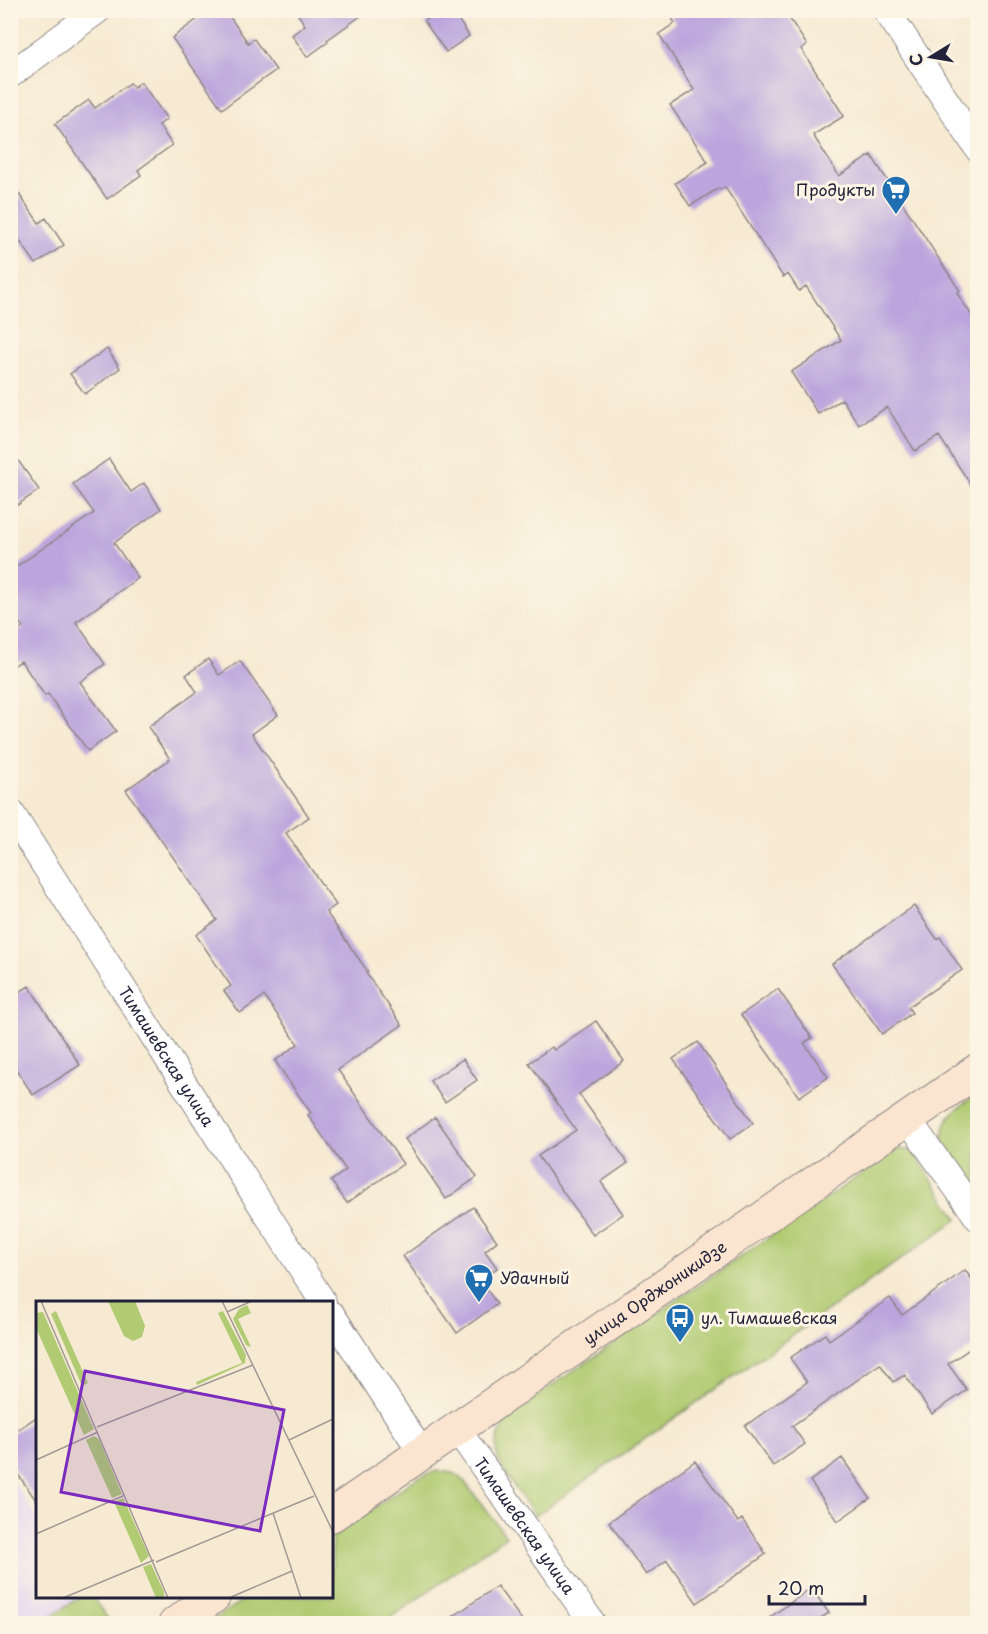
<svg xmlns="http://www.w3.org/2000/svg" width="988" height="1634" font-family="'Playpen Sans',sans-serif">
  <style>
    .built { fill: #e4d3f2 }
    .green { fill: #b0cb72; stroke: #697656; stroke-width: 1.5 }
    .building { fill: #bca5dd }
    .lines { fill: none; stroke-linecap: round; stroke-linejoin: round }
    .street-casing { stroke: #8c8686; stroke-width: 28 }
    .secondary-casing { stroke: #8c8686; stroke-width: 35 }
    .street { stroke: #fff; stroke-width: 26 }
    .secondary { stroke: #fce5d0; stroke-width: 33 }
    .labels { text-anchor: middle; stroke-width: 6; stroke-linejoin: round; paint-order: stroke }
    .poi-label { font-size: 16px; fill: #22223b; stroke: #fcf5e5; text-anchor: start }
    .street-label { font-size: 16px; fill: #22223b; stroke: #fcf5e5 }
    .inset-road { fill: none; stroke: #a19a96; stroke-width: 1.5 }
    .view { fill: #7b2cbf; fill-opacity: 0.15; stroke: #7b2cbf; stroke-width: 3 }
    .inset-edge { fill: none; stroke: #22223b; stroke-width: 3 }
  </style>
  <rect width="100%" height="100%" fill="#fcf5e5"/>
  <filter id="ink" filterUnits="userSpaceOnUse"><feTurbulence type="fractalNoise" baseFrequency=".0167" numOctaves="2"/><feDisplacementMap in="SourceGraphic" scale="12" xChannelSelector="R" yChannelSelector="G"/><feConvolveMatrix kernelMatrix="1 2 1 2 8 2 1 2 1" color-interpolation-filters="sRGB"/></filter>
  <filter id="wash" filterUnits="userSpaceOnUse"><feTurbulence type="fractalNoise" baseFrequency=".008" numOctaves="4" result="noise"/><feDisplacementMap in="SourceGraphic" scale="24" xChannelSelector="R" yChannelSelector="G"/><feGaussianBlur stdDeviation="1.35" result="paint"/><feColorMatrix in="noise" values="0 0 0 0 0 0 0 0 0 0 0 0 0 0 0 0 0 1.4 0 .05"/><feComposite in="paint" operator="in"/></filter>
  <g filter="url(#wash)">
    <rect width="100%" height="100%" fill="#f6ead2"/>
    <!-- built -->
    <path class="built" d="M11 1478 37 1517 38 1596 81 1597 41 1623H11Z"/>
    <!-- green -->
    <path class="green" d="M977 1094V1190L944 1143C939 1118 959 1107 977 1094Z
      M898 1149 913 1151 958 1219 535 1516C525 1500 493 1463 496 1446 497 1435 504 1425 509 1415Z
      M437 1471 453 1473 464 1481 506 1536 383 1623H208L247 1597 332 1596V1537L418 1477Z
      M81 1596 92 1597 111 1623H41Z"/>
    <g id="blocks">
      <!-- building -->
      <path class="building" d="M210 10H225L248 43 254 39 276 70 222 109 172 38Z
        M295 10H369L327 40 328 42 307 57 292 35 305 25Z
        M440 10H452L469 36 446 52 424 21Z
        M667 10H784L807 45 801 49 844 116 813 135 839 176 871 155 960 291 957 293 978 325V496L939 436 915 451 887 407 859 425 842 399 818 414 791 372 841 340 806 286 799 291 788 274 783 277 725 187 720 190 719 188 690 206 675 183 708 162 670 105 694 90 659 34 675 23Z
        M141 82 167 119 159 125 172 145 138 170 141 175 107 199 55 124 89 100 95 108 130 83 134 87Z
        M10 181 39 223 46 218 64 245 36 264 10 227Z
        M107 349 120 368 85 394 70 374Z
        M10 449 39 490 10 510Z
        M109 459 131 492 144 483 161 509 114 543 138 578 76 622 105 664 80 682 116 731 88 751 48 694 45 696 21 661 10 668V636L23 627 10 611V571L94 513 73 484Z
        M208 659 219 675 240 661 278 715 252 734 309 817 286 833 336 905 326 912 368 972 366 973 402 1025 338 1070 403 1164 347 1203 331 1181 346 1170 308 1115 311 1113 275 1061 298 1044 264 996 240 1013 224 991 231 986 196 935 217 920 126 790 170 759 148 727 197 692 186 675Z
        M914 906 937 939 940 937 962 970 908 1007 912 1013 882 1034 832 964Z
        M29 986 80 1065 33 1095 16 1069H10V998Z
        M778 989 812 1038 804 1043 828 1077 799 1097 741 1015Z
        M596 1021 624 1061 579 1094 628 1163 601 1182 623 1214 593 1235 538 1156 576 1130 529 1063 552 1047 554 1050Z
        M698 1042 753 1123 730 1139 673 1059Z
        M463 1059 477 1080 445 1102 430 1081Z
        M435 1117 477 1177 446 1199 405 1139Z
        M473 1207 497 1241 485 1251 497 1268 480 1280 497 1304 457 1333 403 1256Z
        M965 1270 978 1288V1343L948 1364 967 1390 932 1414 905 1375 893 1382 880 1364 792 1426 805 1444 773 1466 745 1426 807 1382 790 1358 825 1334 829 1340 890 1298 902 1315Z
        M38 1416V1503L10 1463V1435Z
        M842 1458 870 1498 838 1521 810 1481Z
        M695 1461 738 1522 742 1519 766 1554 697 1603 667 1560 646 1575 609 1522Z
        M497 1586 524 1623H444Z
        M811 1588 829 1613 813 1623H762Z"/>
    </g>
  </g>
  <g filter="url(#ink)">
    <use href="#blocks" fill-opacity="0" stroke="#8c8686" stroke-width="1.5"/>
    <g class="lines">
      <!-- street casing -->
      <g class="street-casing">
        <g id="street">
          <path d="M886 10 978 149"/>
          <path d="M10 75 98 10"/>
          <path id="s1" d="M10 811 323 1302"/>
          <path d="M907 1118 978 1218"/>
          <path d="M332 1315 422 1453"/>
          <path id="s2" d="M457 1429 593 1624"/>
        </g>
      </g>
      <!-- secondary casing -->
      <g class="secondary-casing">
        <g id="secondary">
          <path id="s3" d="M332 1515 978 1070"/>
          <path d="M175 1624 214 1596"/>
        </g>
      </g>
      <!-- street -->
      <use href="#street" class="street"/>
      <!-- secondary -->
      <use href="#secondary" class="secondary"/>
    </g>
  </g>
  <!-- icons -->
  <defs>
    <g id="supermarket-pin" transform="scale(1.5)"><path d="M0 17L-7.5 6A9.5 9.5 0 1 1 7.5 6Z" fill="#1f6fb2" stroke="#fcf5e5"/><path d="M-6-5.5h2.5l.6 2H6L4.5 2H-2.5L-4.4-4H-6ZM-1.5 3.2a1.3 1.3 0 1 0 .1 0ZM3 3.2a1.3 1.3 0 1 0 .1 0Z" fill="#fff"/></g>
    <g id="bus-pin" transform="scale(1.5)"><path d="M0 17L-7.5 6A9.5 9.5 0 1 1 7.5 6Z" fill="#1f6fb2" stroke="#fcf5e5"/><path d="M-5-6H5V4H4V6H2V4H-2V6H-4V4H-5ZM-3.5-4V0h7V-4ZM-3.5 1.2v1.5H-2V1.2ZM2 1.2v1.5H3.5V1.2Z" fill="#fff"/></g>
  </defs>
  <g fill-rule="evenodd">
    <use href="#supermarket-pin" x="896" y="190"/>
    <use href="#supermarket-pin" x="479" y="1278"/>
    <use href="#bus-pin" x="680" y="1318"/>
  </g>
  <g class="labels">
    <!-- poi labels -->
    <g class="poi-label">
      <text x="875" y="196" text-anchor="end">Продукты</text>
      <text x="500" y="1284">Удачный</text>
      <text x="701" y="1324">ул. Тимашевская</text>
    </g>
    <!-- street labels -->
    <g class="street-label">
      <text dy="6" stroke="none"><textPath href="#s1" startOffset="291">Тимашевская улица</textPath></text>
      <text dy="6" stroke="none"><textPath href="#s3" startOffset="392">улица Орджоникидзе</textPath></text>
      <text dy="6" stroke="none"><textPath href="#s2" startOffset="118">Тимашевская улица</textPath></text>
    </g>
  </g>
  <!-- overview -->
  <g transform="translate(36 1301)">
    <rect width="297" height="297" fill="#f6ead2"/>
    <path d="M72 0H99L109 25 106 36 97 40 88 35ZM211 4 215 12 202 18 215 46 210 44 197 18 203 8ZM20 10 52 82 46 85 15 13ZM187 10 210 54 209 62 161 84 160 81 206 62 182 12ZM7 11 58 128 48 134 0 27V12ZM58 135 63 138 86 193 76 197 50 139ZM87 197 113 255 105 262 78 201ZM115 263 128 291V297H120L107 266Z" fill="#b0cb72"/>
    <path class="inset-road" d="M5 0 132 297M186 0 297 231M191 11 216 0M61 126 217 64M253 139 297 118M0 159 62 131M237 212 265 297M0 233 89 194M120 261 278 195M27 297 118 259M193 297 256 270"/>
    <path class="view" d="M49 70 248 109 224 230 25 191Z"/>
    <rect width="297" height="297" class="inset-edge"/>
  </g>
  <!-- margin -->
  <rect width="988" height="1634" fill="none" stroke="#fcf5e5" stroke-width="36"/>
  <!-- north arrow -->
  <g transform="translate(931 57) rotate(259)" stroke="#fcf5e5" stroke-width="4.5" paint-order="stroke">
  <path d="M0-4.5L10 22L0 15L-10 22Z" fill="#22223b"/>
  <text y="-9" font-size="16" font-weight="bold" text-anchor="middle" fill="#22223b">С</text>
  </g>
  <!-- scale -->
  <path d="M769 1595v9h96v-9" fill="none" stroke="#22223b" stroke-width="3"/>
  <text x="778" y="1595" font-size="18" fill="#22223b" stroke="#fcf5e5" stroke-width="4.5" paint-order="stroke">20 m</text>
</svg>
